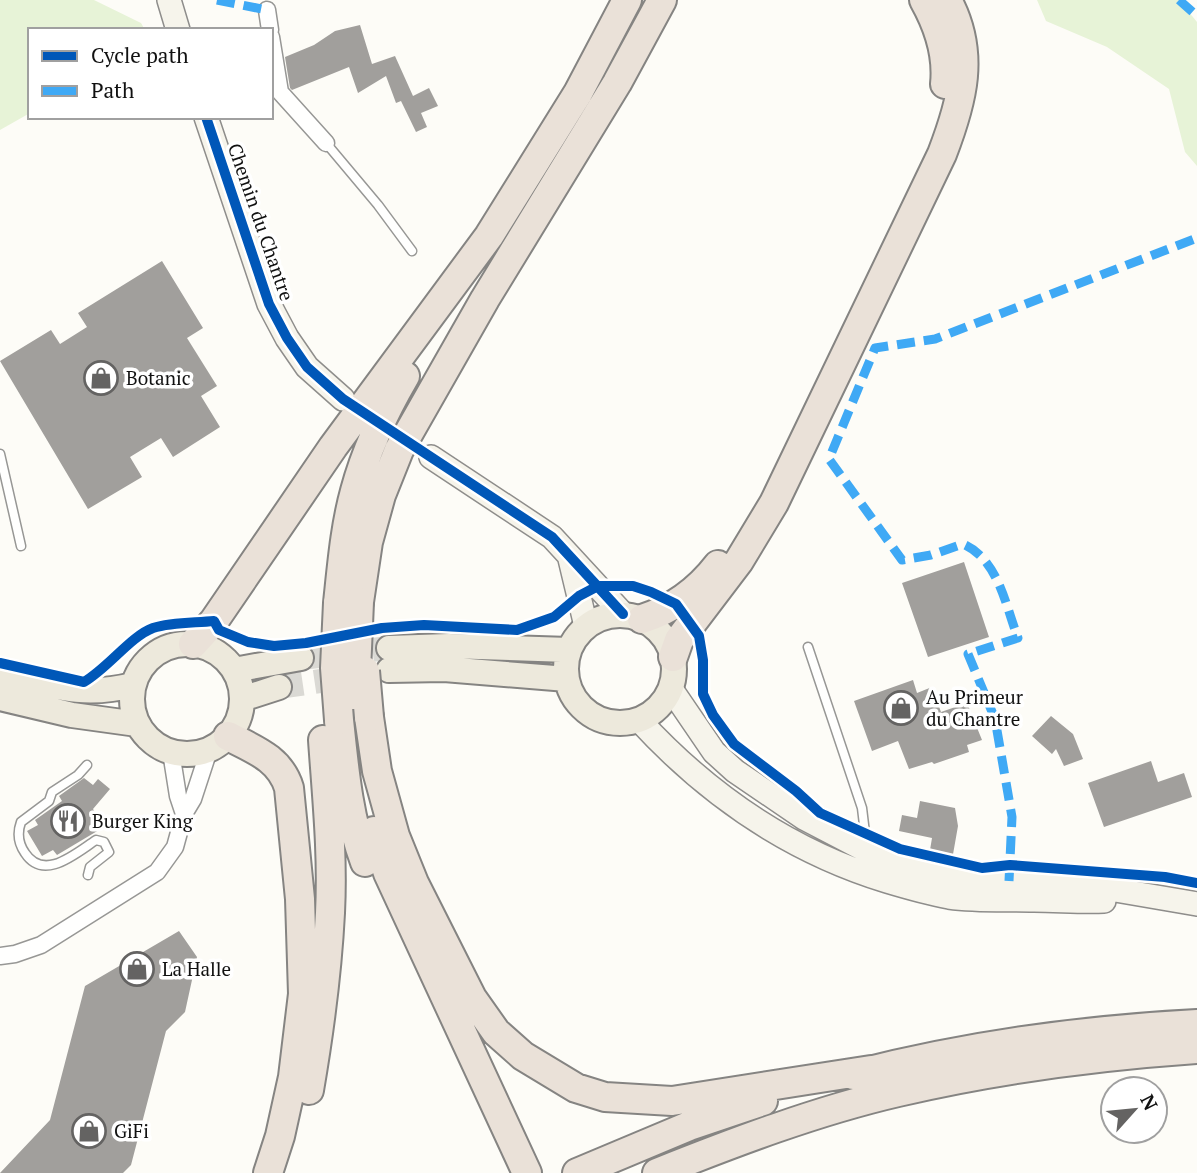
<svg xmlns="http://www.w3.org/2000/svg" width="1197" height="1173" font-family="'PT Serif',serif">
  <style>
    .green { fill: #e7f3d7 }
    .building { fill: #a19f9c }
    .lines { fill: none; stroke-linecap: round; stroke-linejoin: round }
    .primary-tunnel { stroke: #dad9d4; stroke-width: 24; stroke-dasharray: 24 12; stroke-linecap: butt }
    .lane-casing { stroke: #979795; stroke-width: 11 }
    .street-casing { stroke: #979795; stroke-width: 19 }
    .secondary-casing { stroke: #8e8d8b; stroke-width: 26 }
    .primary-casing { stroke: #858482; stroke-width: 28 }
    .highway-casing { stroke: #858482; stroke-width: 32 }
    .lane { stroke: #fffffe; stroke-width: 8 }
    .street { stroke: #fffffe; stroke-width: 16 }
    .secondary { stroke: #f6f4eb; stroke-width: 23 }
    .primary { stroke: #ede9dc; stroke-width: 24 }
    .highway { stroke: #eae1d8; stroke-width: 28 }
    .highway-bridge-casing { stroke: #858482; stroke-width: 32; stroke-linecap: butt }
    .highway-bridge { stroke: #eae1d8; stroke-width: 28 }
    .quiet { stroke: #3fa9f5; stroke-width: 9; stroke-dasharray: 18 9; stroke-linecap: butt }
    .cycleway-casing { stroke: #fff; stroke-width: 15 }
    .cycleway { stroke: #0057b8; stroke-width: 10 }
    .labels { text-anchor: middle; stroke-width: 7; stroke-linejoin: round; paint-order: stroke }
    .street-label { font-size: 19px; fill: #111; stroke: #fff }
    .poi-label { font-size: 19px; fill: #111; stroke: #fff; text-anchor: start }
  </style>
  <rect width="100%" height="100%" fill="#fdfcf7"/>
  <!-- green -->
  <path class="green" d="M0 0H94L141 23 145 30H30V113L0 130Z
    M1037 0H1179L1197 22V166L1185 152 1169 89 1107 47 1046 21Z"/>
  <!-- building -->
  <path class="building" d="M360 25 372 64 395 56 413 96 429 88 438 106 421 113 427 127 416 132 401 101 396 103 386 76 358 93 349 67 292 90 290 88 285 57 314 45 335 31Z
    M162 261 203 328 187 338 217 386 201 396 220 427 173 457 161 438 130 457 142 477 88 509 0 361 51 330 60 344 87 327 78 313Z
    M964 562 989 637 928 657 902 583Z
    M913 680 917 693 932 687 941 712 967 703 982 740 967 745 969 752 934 764 932 762 909 769 898 741 872 751 854 701Z
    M1051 716 1073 734 1083 759 1064 766 1056 749 1052 754 1032 736Z
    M1151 761 1158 782 1184 773 1192 797 1104 827 1088 783Z
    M84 778 93 785 98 779 110 789 93 809 104 827 57 855 53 850 42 856 27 831 38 825 35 820 62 801 59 796Z
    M920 801 955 808 958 826 952 860 929 856 932 838 899 831 902 815 917 818Z
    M179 931 197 957 185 1012 166 1031 131 1165 123 1173H0L50 1120 85 986Z"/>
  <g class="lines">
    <!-- primary-tunnel -->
    <path class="primary-tunnel" d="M301 658 389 648
      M279 687 354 676"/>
    <!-- lane casing -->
    <g class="lane-casing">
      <path id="lane" d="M326 143 378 205 412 251
        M0 454 21 546
        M808 647 862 808 865 833 863 844
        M87 765 78 775 52 792 49 801 21 822C17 833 18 843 25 853 44 882 76 853 96 840L104 842 109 852 90 867 88 875"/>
    </g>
    <!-- street casing -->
    <g class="street-casing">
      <path id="street" d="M267 10 270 30
        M271 37 280 92 326 143
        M171 752 178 796 184 814
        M0 956 15 954 41 945 157 872 175 847 184 814 193 799 209 750"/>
    </g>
    <!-- secondary casing -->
    <g class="secondary-casing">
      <path id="secondary" d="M169 0 178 30
        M206 117 269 304 287 338 307 367 343 399
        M431 457 552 537 623 614
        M570 559 586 626
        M671 689 714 752 735 771 804 818 877 856 914 868 960 879 1092 886 1197 904
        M639 720C708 795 789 851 887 881 907 887 928 893 949 897 978 901 1006 899 1034 900 1057 900 1081 902 1104 901"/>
    </g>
    <!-- primary casing -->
    <g class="primary-casing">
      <path id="primary" d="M566 669a54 54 0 1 1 108 0a54 54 0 1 1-108 0Z
        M132 699a55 55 0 1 1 110 0a55 55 0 1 1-110 0Z
        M389 648 449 646 569 650
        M234 670 301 658
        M389 670 444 669 567 679
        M0 674C50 685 81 698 133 685
        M0 698 72 715 137 724
        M242 699 279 687"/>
    </g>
    <!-- highway casing -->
    <g class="highway-casing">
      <path id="highway" d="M924 0C938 25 948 55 945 84
        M359 602 368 542 381 495 399 450 485 299 617 83 662 0
        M338 603C342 566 345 527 355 491 366 450 384 412 405 376
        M642 619C673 609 698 591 718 565
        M193 644 214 621 333 447 489 236 578 93 627 0
        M673 657 679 640 739 561 774 503 942 154C962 102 976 53 947 0
        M369 717 377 771 395 836 414 883 472 998 496 1032 523 1056 576 1088 605 1097 672 1101 871 1070
        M339 720C344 767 348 817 365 862
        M228 736C253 749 280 758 289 788L300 899 303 994 293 1077 280 1136 268 1173
        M374 831 388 873 527 1173
        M853 1075C965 1046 1082 1030 1197 1024
        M309 1090C319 1032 327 972 330 913 333 855 327 798 323 740
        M577 1173 689 1126 763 1101
        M657 1173C735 1142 816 1111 898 1092 996 1069 1096 1056 1197 1049"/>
    </g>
    <!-- lane -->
    <use href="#lane" class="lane"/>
    <!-- street -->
    <use href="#street" class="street"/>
    <!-- secondary -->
    <use href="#secondary" class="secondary"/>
    <!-- primary -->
    <use href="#primary" class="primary"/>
    <!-- highway -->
    <use href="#highway" class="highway"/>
    <!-- highway-bridge casing -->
    <g class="highway-bridge-casing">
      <path id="highway-bridge" d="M338 603 335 668 339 720
        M365 671 369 717
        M355 695 359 602"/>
    </g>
    <!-- highway-bridge -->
    <use href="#highway-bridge" class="highway-bridge"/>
    <!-- quiet -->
    <path class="quiet" d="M217 0 267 10
      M1179 0 1197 16
      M1009 881 1012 817 995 719 968 654 1018 638C1005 604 998 559 963 544L931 555 902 560 829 459 875 348 935 339 1197 238"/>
    <!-- cycleway casing -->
    <g class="cycleway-casing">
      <path id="cycleway" d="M206 117 269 304 287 338 307 367 343 399 552 537 623 614
        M0 663 84 682C108 668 131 636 153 628 172 622 194 623 214 621L219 630 248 642 274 646 306 643 382 628 424 625 517 630 554 617 579 596 598 586H633L651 592 676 604 699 636 703 660V694L713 715 734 744 796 791 820 813 900 849 982 868 1010 865 1165 877 1197 883"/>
    </g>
    <!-- cycleway -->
    <use href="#cycleway" class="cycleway"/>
  </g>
  <!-- icons -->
  <defs>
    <g id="shop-ring" transform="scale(1.75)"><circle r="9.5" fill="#fff" stroke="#646362" stroke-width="1.5"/><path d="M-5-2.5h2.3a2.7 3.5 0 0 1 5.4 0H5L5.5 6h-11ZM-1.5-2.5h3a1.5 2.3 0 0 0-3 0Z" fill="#646362"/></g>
    <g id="restaurant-ring" transform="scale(1.75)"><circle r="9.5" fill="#fff" stroke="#646362" stroke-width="1.5"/><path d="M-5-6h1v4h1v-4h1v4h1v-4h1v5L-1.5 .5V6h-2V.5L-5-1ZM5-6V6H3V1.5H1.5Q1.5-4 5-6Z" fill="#646362"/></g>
  </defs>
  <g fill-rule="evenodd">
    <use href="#shop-ring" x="101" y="378"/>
    <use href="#shop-ring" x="901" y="708"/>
    <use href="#restaurant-ring" x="68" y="821"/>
    <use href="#shop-ring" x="137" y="969"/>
    <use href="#shop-ring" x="89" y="1131"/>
  </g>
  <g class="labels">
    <!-- street labels -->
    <g class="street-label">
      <text transform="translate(261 222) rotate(71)" y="7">Chemin du Chantre</text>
    </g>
    <!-- poi labels -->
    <g class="poi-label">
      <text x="126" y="385">Botanic</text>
      <text x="926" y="704">Au Primeur<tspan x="926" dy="22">du Chantre</tspan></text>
      <text x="92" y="828">Burger King</text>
      <text x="162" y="976">La Halle</text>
      <text x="114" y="1138">GiFi</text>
    </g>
  </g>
  <!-- legend -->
  <rect x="28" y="28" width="245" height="91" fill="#ffffff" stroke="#a0a0a0" stroke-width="2"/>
  <rect x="42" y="51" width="35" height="10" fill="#0057b8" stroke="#a0a0a0" stroke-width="2"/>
  <text x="91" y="63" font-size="21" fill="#111111">Cycle path</text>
  <rect x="42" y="86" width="35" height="10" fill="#3fa9f5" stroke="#a0a0a0" stroke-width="2"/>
  <text x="91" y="98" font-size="21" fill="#111111">Path</text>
  <!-- north arrow -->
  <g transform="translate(1134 1110) rotate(63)"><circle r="33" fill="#ffffff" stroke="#a0a0a0" stroke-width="2"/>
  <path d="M0-5L12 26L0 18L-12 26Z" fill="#646362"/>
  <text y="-10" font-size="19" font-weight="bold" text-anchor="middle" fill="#111111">N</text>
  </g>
</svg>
